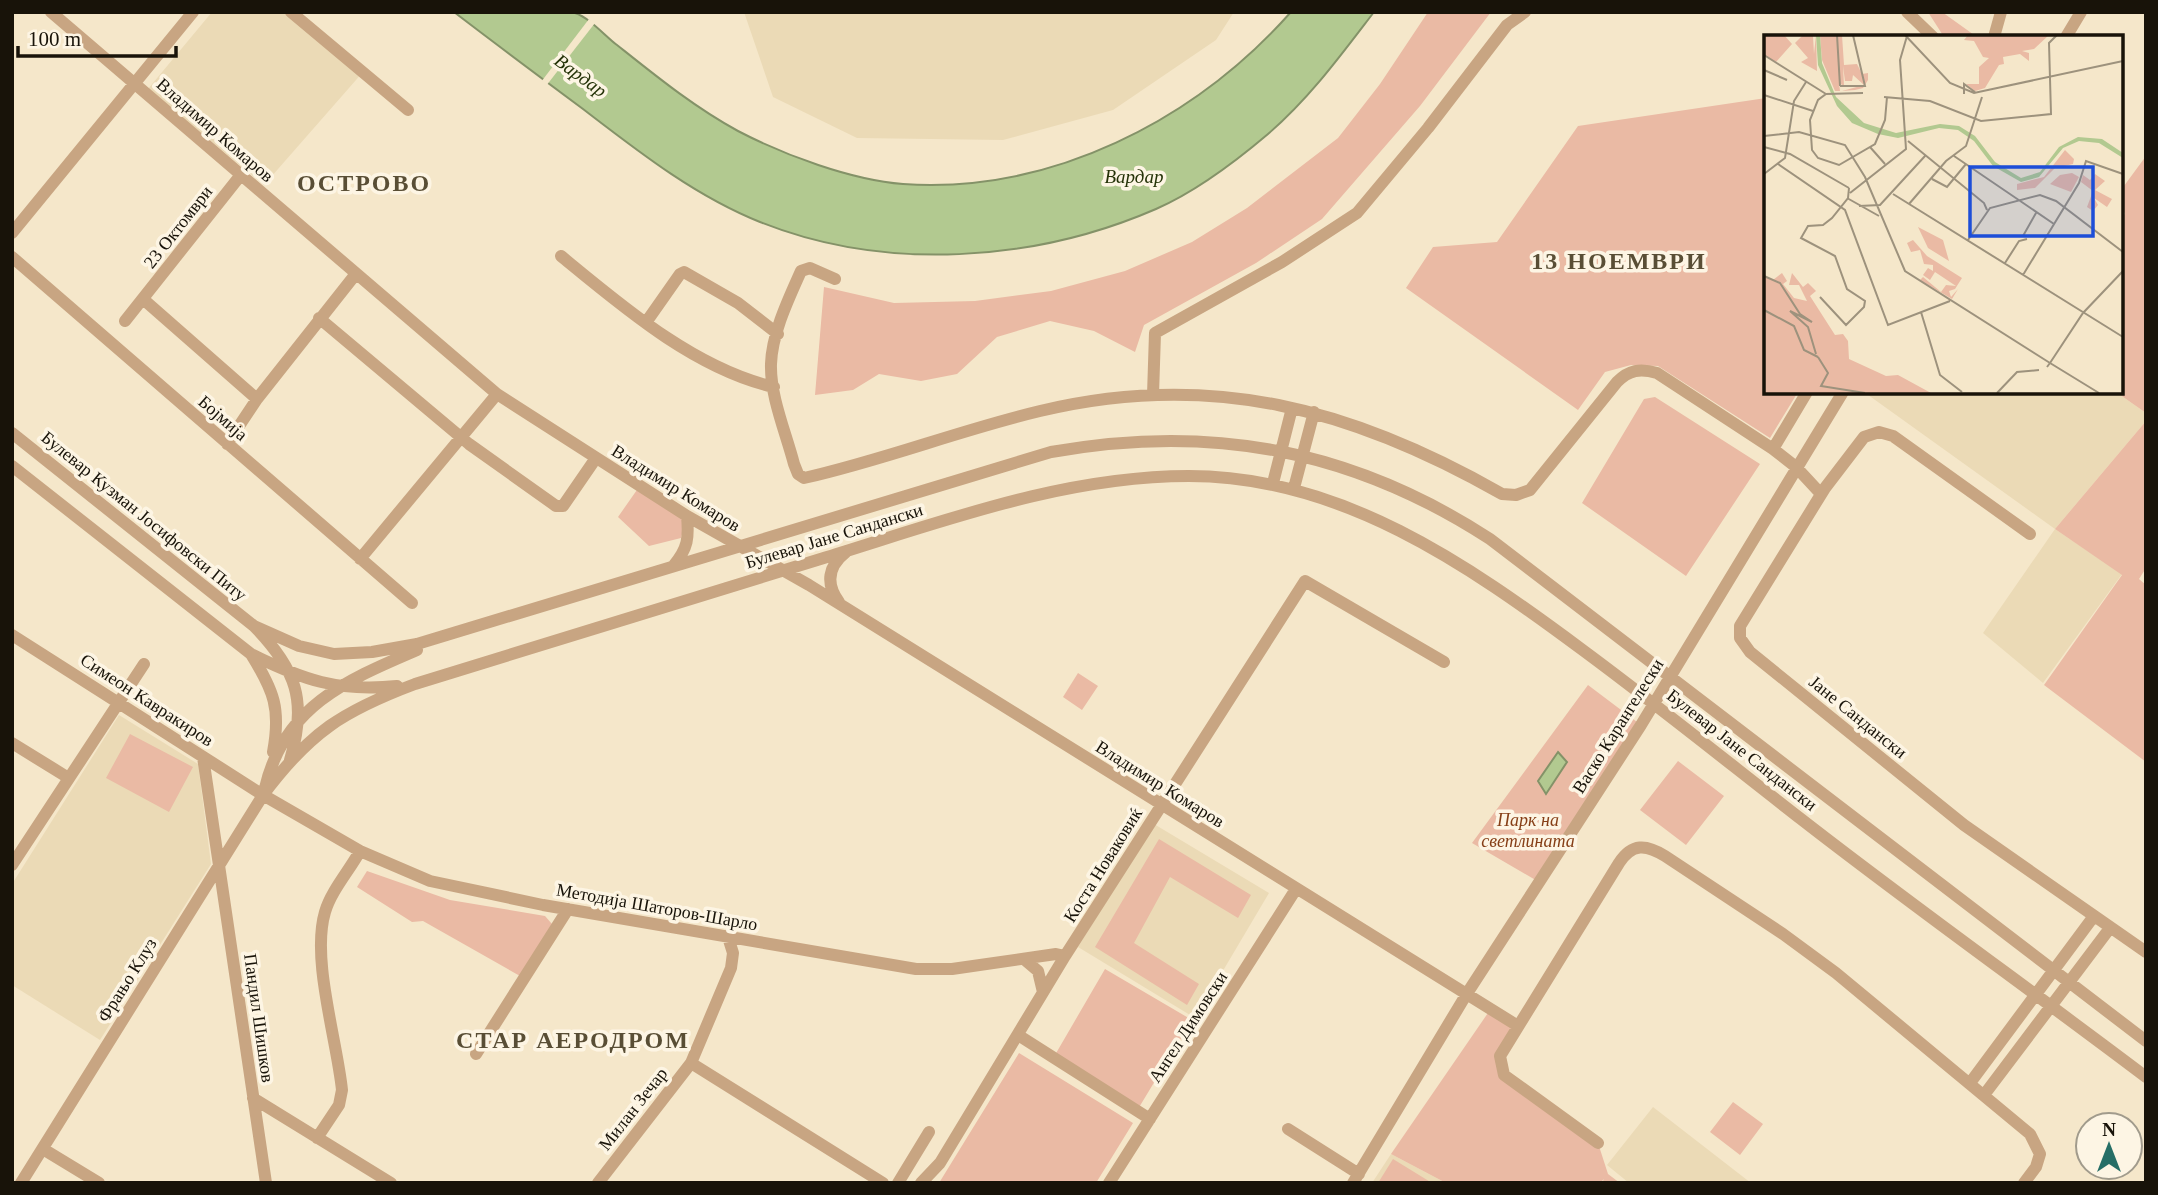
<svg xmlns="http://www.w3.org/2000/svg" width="2158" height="1195" font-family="'Times New Roman',serif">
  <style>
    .built { fill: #ebdab6 }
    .green { fill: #eabaa4 }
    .water { fill: #b2c990; stroke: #849268; stroke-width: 2 }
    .pier { fill: #f5e7ca }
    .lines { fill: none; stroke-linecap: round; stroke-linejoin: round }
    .minor { stroke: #c8a582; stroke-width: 12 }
    .labels { text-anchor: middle; stroke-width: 7; stroke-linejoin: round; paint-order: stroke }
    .street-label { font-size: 18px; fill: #181309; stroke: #fdf5e4 }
    .park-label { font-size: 18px; font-style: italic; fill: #863f17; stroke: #fdf5e4 }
    .water-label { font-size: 19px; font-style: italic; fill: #253308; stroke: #fdf5e4 }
    .district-label { font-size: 24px; font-weight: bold; letter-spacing: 2px; fill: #594e35; stroke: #fdf5e4 }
    .inset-road { fill: none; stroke: #9d927d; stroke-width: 2 }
    .view { fill: #1d4ed8; fill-opacity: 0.15; stroke: #1d4ed8; stroke-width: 3.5 }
    .inset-edge { fill: none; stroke: #181309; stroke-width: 3.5 }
  </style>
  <rect width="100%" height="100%" fill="#f5e7ca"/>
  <!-- built -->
  <path class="built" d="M212 12H291L363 72 264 185 148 89Z
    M744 12H1234L1216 40 1113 110 1003 140 857 138 773 97Z
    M1864 392H2116L2146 413V421L2055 529 2122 574 2043 683 1983 633 2055 529Z
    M119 715 198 764 211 864 100 1040 12 985V884Z
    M1154 824 1269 893 1195 1018 1078 947Z
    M1653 1107 1751 1183H1629L1607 1165Z
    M1391 1154 1446 1183H1372Z"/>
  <!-- green -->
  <path class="green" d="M1428 12H1491L1420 106 1322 219 1256 263 1144 325 1135 352 1094 331 1050 321 997 337 957 374 921 381 879 374 853 390 815 395 824 287 894 303 975 301 1051 291 1125 271 1192 242 1247 208 1338 138 1380 84Z
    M1928 12H1942L1977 37H1944Z
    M1766 98V392H1798L1770 438 1658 366 1631 365 1605 372 1578 410 1406 288 1433 247 1497 242 1578 126Z
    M2146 156V413L2116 392H2121V222L2125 213 2121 210V190Z
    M1655 397 1760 464 1686 576 1582 503 1644 399Z
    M2146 421V568L2139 579 2146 585V762L2044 685 2122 575 2055 529Z
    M639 487 687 516 681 538 649 546 618 517Z
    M1078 673 1098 686 1082 710 1063 697Z
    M1588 685 1641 725 1539 882 1472 843Z
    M130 734 193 767 169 812 106 778Z
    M1678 761 1724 796 1686 845 1640 810Z
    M1159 839 1251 895 1238 918 1170 877 1134 943 1199 984 1187 1005 1095 947Z
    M367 871 450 900 545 916 552 924 520 976 423 921 412 922 357 887Z
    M1105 969 1192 1020 1138 1109 1055 1055Z
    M1490 1010 1518 1026 1499 1064 1598 1143 1608 1174 1620 1183H1602L1604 1179 1600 1183H1446L1391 1154Z
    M1019 1053 1133 1123 1096 1183H939Z
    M1733 1102 1763 1124 1740 1155 1710 1132Z
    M1393 1159 1432 1183H1378Z"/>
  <!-- water -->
  <path class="water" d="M454 12C475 12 562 7 575 13 590 18 605 36 617 45 656 76 694 107 738 131 784 155 851 180 903 184 1051 194 1194 121 1291 12H1374C1341 55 1309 99 1268 134 1235 162 1195 192 1156 209 1034 262 885 272 760 222 695 196 639 152 583 109 540 77 497 45 454 12Z
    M1558 752 1567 762 1546 794 1538 781Z"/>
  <!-- pier -->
  <path class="pier" d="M589 19 595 23 546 86 541 82Z"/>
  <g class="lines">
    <!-- minor -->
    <path class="minor" d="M51 12 497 394 687 516 809 585 1518 1026
      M291 12 408 110
      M1907 12 1933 37
      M1994 37 2001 12
      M2066 37 2081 12
      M12 233 193 12
      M561 256C623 307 695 369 774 387
      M12 257 412 603
      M835 279 810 268 801 271C789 298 772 333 771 364 770 396 786 433 794 464L798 474 804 478C884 460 960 430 1040 411 1211 370 1353 409 1502 494L1516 495 1530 490 1617 382C1629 370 1640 368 1657 373L1773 449 1796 467 1821 494
      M143 299 257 399
      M319 318 469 444 556 506H563L596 458
      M125 321 240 176
      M647 321 680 274 684 272 738 303 778 334
      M1153 395 1155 333 1282 262 1357 213 1428 128 1507 25 1525 12
      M12 433 254 626C296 669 308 701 290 760
      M227 444 257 399 355 275
      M1773 449 1807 392
      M12 466 251 654C303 680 338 692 397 686
      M1273 483 1292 408
      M1294 488 1314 412
      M2030 534 1893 436 1879 432 1864 437 1825 488 1740 626V638L1750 652 1964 825 2146 952
      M360 559 497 394
      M674 565C688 548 689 538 687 516
      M839 602C825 583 828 566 846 552
      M254 626 299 646 334 654 372 652 417 644 1051 452C1212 423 1353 450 1490 539L2146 1041
      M12 635 263 795 360 851 430 881 543 905 916 969H952L1056 954 1065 956
      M251 654C274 691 281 709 273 752
      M12 743 67 777
      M203 757 266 1183
      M265 788C284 706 347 680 417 650
      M12 865 144 664
      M1025 960 1038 971 1043 992
      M1018 1035 1150 1119
      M476 1054 568 909
      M691 1063 883 1183
      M1970 1083 2094 916
      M1984 1095 2110 928
      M253 1098 391 1183
      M1288 1129 1359 1174
      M317 1138 339 1105 342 1090C337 1040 311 959 325 912 331 891 349 871 360 851
      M1598 1143 1504 1075 1500 1056 1619 863C1632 843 1646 844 1665 856L1783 934 1836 973 2030 1134 2040 1154 2036 1167 2024 1183
      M43 1149 99 1183
      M21 1183 263 795C310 732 343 711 415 684 552 642 690 599 827 557 944 521 1064 476 1189 476 1341 476 1467 564 1584 651 1657 705 1729 763 1801 819 1914 907 2031 990 2146 1077
      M598 1183 691 1063 731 968 733 953 728 937
      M898 1183 929 1132
      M921 1183 940 1163 1065 956 1305 581 1444 662
      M1109 1183 1296 889
      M1353 1183 1466 995 1641 725 1843 392"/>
  </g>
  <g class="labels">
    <!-- street labels -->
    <g class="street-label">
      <text transform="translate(215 130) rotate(41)" y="6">Владимир Комаров</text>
      <text transform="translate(178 227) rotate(-52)" y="6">23 Октомври</text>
      <text transform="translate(223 418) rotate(41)" y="6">Бојмија</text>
      <text transform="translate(676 488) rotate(32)" y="6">Владимир Комаров</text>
      <text transform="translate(144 516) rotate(39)" y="6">Булевар Кузман Јосифовски Питу</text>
      <text transform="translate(834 536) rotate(-17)" y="6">Булевар Јане Сандански</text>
      <text transform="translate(147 700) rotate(33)" y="6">Симеон Кавракиров</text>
      <text transform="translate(1858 717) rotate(39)" y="6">Јане Сандански</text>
      <text transform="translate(1618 726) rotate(-58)" y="6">Васко Карангелески</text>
      <text transform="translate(1742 750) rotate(38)" y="6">Булевар Јане Сандански</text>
      <text transform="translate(1160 784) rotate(32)" y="6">Владимир Комаров</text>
      <text transform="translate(1103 865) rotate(-58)" y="6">Коста Новаковиќ</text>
      <text transform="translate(657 907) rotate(10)" y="6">Методија Шаторов-Шарло</text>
      <text transform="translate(127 980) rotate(-58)" y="6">Фрањо Клуз</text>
      <text transform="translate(259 1018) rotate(82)" y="6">Пандил Шишков</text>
      <text transform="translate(1188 1027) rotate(-57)" y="6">Ангел Димовски</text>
      <text transform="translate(633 1109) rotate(-52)" y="6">Милан Зечар</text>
    </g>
    <!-- park labels -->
    <g class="park-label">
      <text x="1528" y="826">Парк на<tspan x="1528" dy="21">светлината</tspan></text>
    </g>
    <!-- water labels -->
    <g class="water-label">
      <text transform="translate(581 75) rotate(36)" y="7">Вардар</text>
      <text x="1134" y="183">Вардар</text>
    </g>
    <!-- district labels -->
    <g class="district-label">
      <text x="364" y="191">ОСТРОВО</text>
      <text x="1619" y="269">13 НОЕМВРИ</text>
      <text x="573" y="1048">СТАР АЕРОДРОМ</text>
    </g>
  </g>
  <!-- overview -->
  <g transform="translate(1764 35)">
    <rect width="359" height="359" fill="#f5e7ca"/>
    <path d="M0 0H20L28 9 12 27 0 20ZM39 0 49 1 50 19 52 0 53 36 37 27 44 23 31 8ZM56 0H78L80 30 93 29 98 39 104 38V45L99 53 91 55 78 56 100 50 89 40 88 46H81L79 31 80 51 75 48 76 56H71L58 25ZM204 0H285L270 14 258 16 265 18V26L256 19 239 22 240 29 235 30 221 53 211 56 202 49H215V32L225 23 219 22 210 6 200 5ZM301 115 310 124 309 129 291 133 271 153 253 155V149L280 142ZM308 138 315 142 307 157 286 149 296 140ZM331 139 341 146 331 155 348 164 343 172 330 163 334 170 329 176 323 172 329 156 317 147 319 140 326 145ZM154 192 179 205 185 226 164 213ZM149 205 163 221 198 243 191 254 185 256 187 262 194 254 188 264 156 245 159 242 177 257 182 250 192 251 171 237 166 245 159 240 164 233 169 236V230L160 229 156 215 147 217 143 208ZM18 238 23 246 19 249 30 263 43 266 35 250H25L28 238 39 252 44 248 52 256 46 261 71 300 79 299 84 306 85 324 122 341 134 340 167 358H0V242L9 245Z" fill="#eabaa4"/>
    <path d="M52 0H56L58 28 72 62 100 88 132 98 176 89 195 91 211 101 231 127 257 143 276 137 295 112 314 102 338 104 359 118V123L335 108 315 106 299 113 275 142 257 147 229 131 210 106 194 95 175 93 134 103 114 99 88 88 73 71 54 30Z" fill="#b2c990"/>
    <path class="inset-road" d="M73 0 76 51M141 0 186 48 210 58 359 26M0 20 62 59M0 35 23 45M76 51H101L89 0M99 58 62 59 54 65 46 85 48 115 54 123 75 130 111 109 121 85 123 62M200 59V49L211 57M0 60 49 76M120 62 166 66 217 86 287 79 285 8 293 0M0 101 35 97 81 110 101 142 141 236 286 328 319 278 359 236M144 106 220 168 223 175M0 112 26 119 85 153M106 112 121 129M190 121 290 189M14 129 81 175 124 290 186 266M0 139 21 123 30 66 42 47M168 144 183 152 202 129M86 158 142 114 136 25 143 1M129 159 359 302M83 163 115 181M145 169 182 126 202 111 218 62M95 171 116 170 161 121M259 201 272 178M204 205 226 173 276 160 292 166 359 217M241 228 255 206 263 204M259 240 315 148 322 126 359 139M0 241 16 248 36 279 48 287 26 276 44 292 52 319M56 262 82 290 100 272 101 266 83 254 71 221 37 203 44 191 59 190 68 183 84 163 85 153M0 275 30 291 40 315 54 322M157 277 176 340 198 357M54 322 64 338 57 351 101 358M283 332 286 328 335 358M233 358 253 337 275 335"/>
    <path class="view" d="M206 132H329V201H206Z"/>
    <rect width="359" height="359" class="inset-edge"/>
  </g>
  <!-- border -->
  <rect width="2158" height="1195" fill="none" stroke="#181309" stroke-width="28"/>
  <!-- north arrow -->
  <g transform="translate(2109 1146)"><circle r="33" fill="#fdf5e4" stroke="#a19b8c" stroke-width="2"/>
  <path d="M0-5L12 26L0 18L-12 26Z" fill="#266e66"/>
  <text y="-10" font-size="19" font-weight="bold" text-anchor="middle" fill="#181309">N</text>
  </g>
  <!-- scale -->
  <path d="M18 46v10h158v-10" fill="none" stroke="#181309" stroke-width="3.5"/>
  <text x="28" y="46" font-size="21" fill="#181309" stroke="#fdf5e4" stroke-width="5" paint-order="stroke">100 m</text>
</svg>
